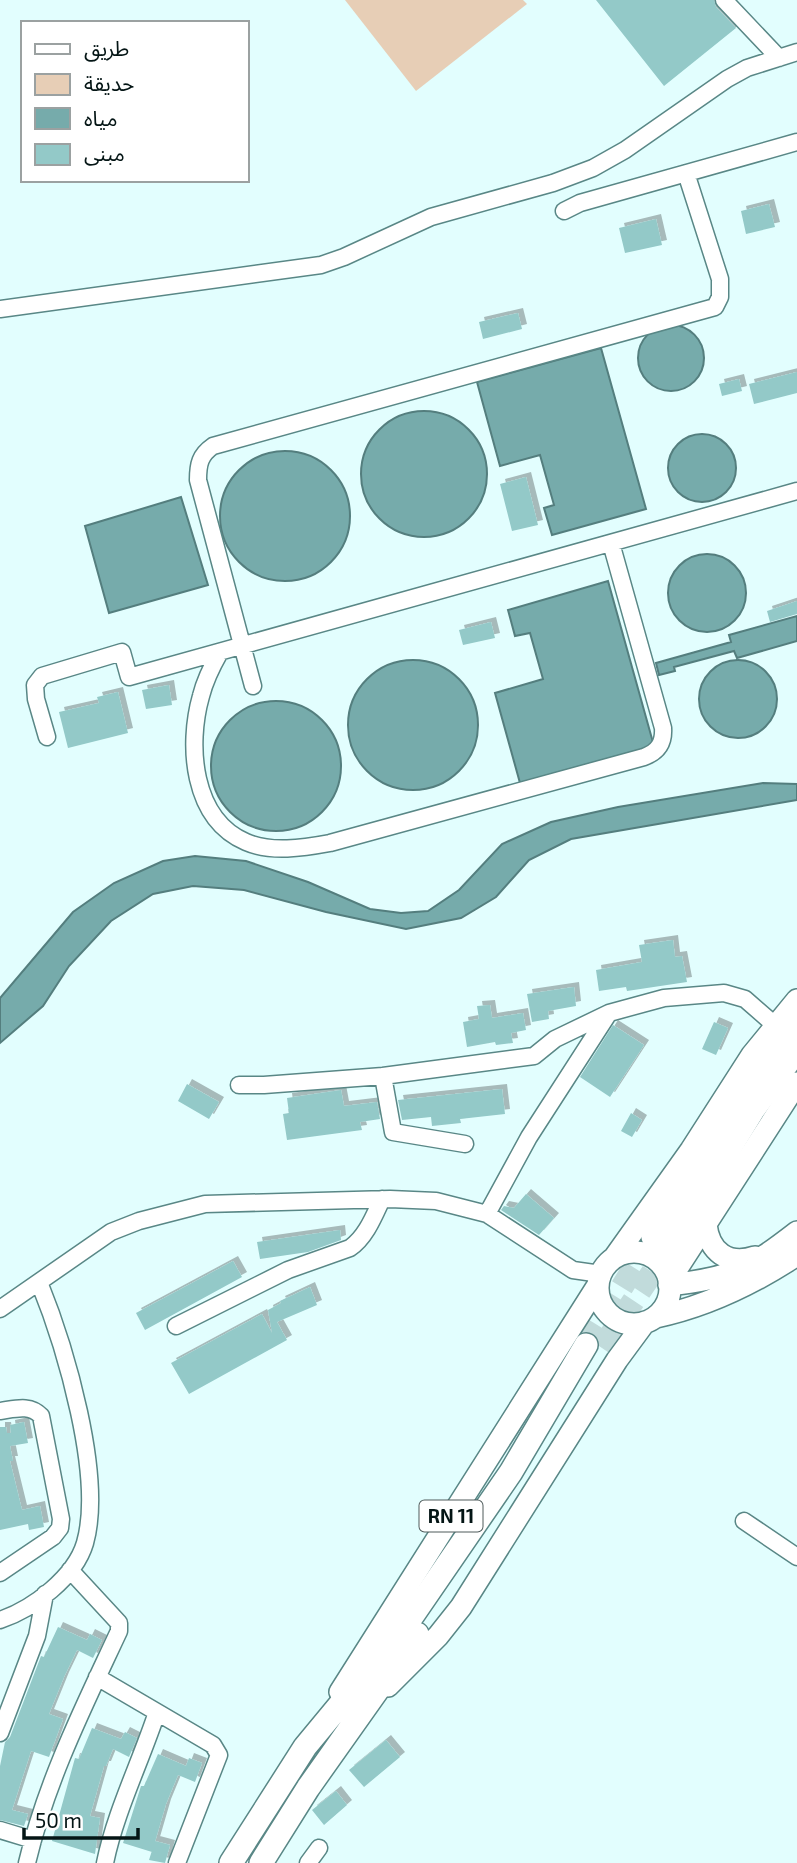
<svg xmlns="http://www.w3.org/2000/svg" width="797" height="1863" font-family="'Exo 2','Noto Sans Arabic',sans-serif">
  <style>
    .green { fill: #e7ceb6 }
    .water { fill: #76abab; stroke: #547e7e; stroke-width: 2 }
    .building { fill: #93c9c8; filter: url(#shadow) }
    .lines { fill: none; stroke-linecap: round; stroke-linejoin: round }
    .highway-tunnel { stroke: #c1dbdb; stroke-width: 23; stroke-dasharray: 23 11; stroke-linecap: butt }
    .minor-casing { stroke: #598786; stroke-width: 19 }
    .major-casing { stroke: #598786; stroke-width: 24 }
    .highway-casing { stroke: #598786; stroke-width: 26 }
    .minor { stroke: #fff; stroke-width: 16 }
    .major { stroke: #fff; stroke-width: 21 }
    .highway { stroke: #fff; stroke-width: 23 }
    .labels { text-anchor: middle; stroke-width: 6; stroke-linejoin: round; paint-order: stroke }
    .shield { fill: #fff; stroke: #4f5b5b; stroke-width: 2 }
    .shield-label { font-size: 19px; font-weight: bold; fill: #041515 }
  </style>
  <defs>
    <filter id="shadow"><feDropShadow dx="5" dy="-5" stdDeviation="0" flood-color="#0004"/></filter>
  </defs>
  <rect width="100%" height="100%" fill="#e2fefe"/>
  <!-- green -->
  <path class="green" d="M345 0H523L527 4 416 91Z"/>
  <!-- water -->
  <path class="water" d="M638 358a33 33 0 1 1 66 0a33 33 0 1 1-66 0Z
    M601 348 646 509 552 535 544 508 554 505 540 455 500 466 477 382Z
    M361 474a63 63 0 1 1 126 0a63 63 0 1 1-126 0Z
    M668 468a34 34 0 1 1 68 0a34 34 0 1 1-68 0Z
    M220 516a65 65 0 1 1 130 0a65 65 0 1 1-130 0Z
    M181 497 208 585 109 613 85 526Z
    M668 593a39 39 0 1 1 78 0a39 39 0 1 1-78 0Z
    M608 581 654 746 520 783 495 693 543 679 530 633 515 636 508 610Z
    M797 616V641L737 658 734 651 674 667 675 671 659 675 656 663 731 642 729 635Z
    M699 699a39 39 0 1 1 78 0a39 39 0 1 1-78 0Z
    M348 725a65 65 0 1 1 130 0a65 65 0 1 1-130 0Z
    M211 766a65 65 0 1 1 130 0a65 65 0 1 1-130 0Z
    M763 783 797 784V800L571 839 529 860 496 897 461 918 406 929 326 912 244 890 193 886 153 894 111 921 69 966 43 1006 0 1043V998L73 912 114 883 163 861 195 856 246 861 308 882 370 909 401 913 428 911 459 890 502 844 551 822 618 807Z"/>
  <!-- building -->
  <path class="building" d="M596 0H714L716 7 736 28 664 86Z
    M769 204 775 227 746 234 741 211Z
    M656 219 662 245 625 253 619 228Z
    M518 313 522 329 483 339 479 322Z
    M797 372V393L754 404 749 384Z
    M739 379 742 391 722 396 719 384Z
    M526 477 538 525 512 531 500 484Z
    M797 601V614L770 622 767 611Z
    M491 622 495 638 463 645 459 630Z
    M169 685 172 705 146 709 142 690Z
    M118 692 128 733 68 748 59 712 99 703 97 697Z
    M673 940 675 957 682 956 687 982 627 991 626 987 599 991 596 970 642 962 639 945Z
    M574 987 576 1006 548 1011 549 1019 532 1022 527 994Z
    M490 1005 492 1018 523 1013 526 1030 511 1033 513 1043 496 1045 495 1042 467 1047 463 1022 479 1019 477 1006Z
    M714 1022 728 1028 716 1055 702 1049Z
    M613 1025 644 1045 610 1097 580 1077Z
    M187 1084 219 1102 209 1119 178 1101Z
    M502 1089 505 1114 460 1119 461 1123 432 1126 431 1117 402 1120 398 1100Z
    M341 1090 344 1106 377 1102 380 1119 360 1122 362 1130 287 1140 283 1114 289 1113 287 1098Z
    M631 1113 642 1120 632 1137 621 1131Z
    M526 1194 554 1218 539 1235 501 1210 504 1206 514 1208Z
    M340 1230 341 1240 308 1252 260 1259 257 1242Z
    M233 1261 242 1277 145 1330 136 1313Z
    M310 1287 317 1305 277 1322 287 1340 189 1394 171 1363 262 1314 272 1333 268 1310 281 1303 280 1301Z
    M24 1422 28 1443 10 1446 13 1461H10L22 1510 40 1506 44 1527 29 1530 28 1524 0 1530V1427H6L7 1433H11L10 1425Z
    M58 1627 87 1640 90 1634 102 1640 93 1658 77 1650 64 1677 49 1714 63 1719 49 1757 31 1751 12 1810 28 1814 24 1826 0 1820V1766L5 1742 10 1737 41 1656 44 1657Z
    M92 1728 121 1739 125 1732 137 1738 129 1757 113 1749 106 1766H104L90 1816 100 1818 95 1854 52 1841 75 1758 79 1759Z
    M386 1740 400 1757 364 1787 349 1770Z
    M158 1754 186 1766 189 1758 202 1763 195 1782 178 1775 166 1804 152 1852 123 1843 141 1786H144Z
    M336 1791 347 1805 324 1825 312 1810Z
    M155 1841 170 1845 165 1863 149 1860Z"/>
  <g class="lines">
    <!-- highway-tunnel -->
    <path class="highway-tunnel" d="M586 1345 653 1237
      M602 1348 668 1249"/>
    <!-- minor casing -->
    <g class="minor-casing">
      <path id="minor" d="M724 0 779 58
        M564 211 580 203 797 142
        M0 309 321 265 344 257 431 217 553 183 593 168 625 150 727 79 747 68 797 52
        M220 652C212 666 205 680 201 696 187 745 192 819 246 842 271 853 303 848 330 843L644 757C658 752 664 743 663 728L611 543
        M253 686 198 480C198 464 200 455 213 446L715 307 720 297V279L686 173
        M47 737 36 699 35 685 42 676 122 652 129 677 797 491
        M383 1076 393 1132 465 1144
        M239 1085H264L383 1076 534 1056 555 1039 609 1013 664 998 724 993 745 999 776 1026
        M487 1214 529 1137 609 1013
        M0 1309 111 1232 139 1221 205 1204 390 1199 436 1201 487 1214 573 1270 601 1274
        M176 1326 288 1270 350 1248C366 1237 374 1216 382 1199
        M0 1411C15 1409 30 1404 41 1416L61 1519 60 1528 53 1537 0 1573
        M744 1521 797 1557
        M0 1620C33 1609 75 1577 85 1543 104 1476 65 1346 39 1282
        M97 1677 213 1745 219 1755 177 1863
        M0 1733 37 1636 45 1594
        M0 1830 33 1840
        M27 1863C46 1782 84 1706 119 1631V1623L70 1570
        M105 1863C115 1813 141 1761 157 1712
        M308 1863 319 1848"/>
    </g>
    <!-- major casing -->
    <g class="major-casing">
      <path id="major" d="M706 1224C709 1252 728 1266 755 1257
        M598 1288a36 36 0 1 1 72 0a36 36 0 1 1-72 0Z
        M614 1258 691 1150 752 1055 797 1000
        M669 1281 797 1083
        M669 1285C732 1278 748 1270 797 1232
        M656 1317C708 1306 753 1284 797 1255
        M388 1686 438 1636 461 1607 617 1360 645 1322
        M340 1692 598 1285"/>
    </g>
    <!-- highway casing -->
    <g class="highway-casing">
      <path id="highway" d="M653 1237 797 1017
        M668 1249 753 1110 797 1050
        M231 1863 305 1747 406 1625 511 1472 586 1345
        M261 1863 308 1788 417 1634"/>
    </g>
    <!-- minor -->
    <use href="#minor" class="minor"/>
    <!-- major -->
    <use href="#major" class="major"/>
    <!-- highway -->
    <use href="#highway" class="highway"/>
  </g>
  <g class="labels">
    <!-- shield labels -->
    <rect class="shield" x="419.5" y="1500.5" width="63" height="31" rx="5"/>
    <g class="shield-label">
      <text x="451" y="1523">RN 11</text>
    </g>
  </g>
  <!-- legend -->
  <rect x="21" y="21" width="228" height="161" fill="#ffffff" stroke="#9ba1a1" stroke-width="2"/>
  <rect x="35" y="44" width="35" height="10" fill="#ffffff" stroke="#9ba1a1" stroke-width="2"/>
  <text x="84" y="56" font-size="21" fill="#041515">طريق</text>
  <rect x="35" y="74" width="35" height="21" fill="#e7ceb6" stroke="#9ba1a1" stroke-width="2"/>
  <text x="84" y="91" font-size="21" fill="#041515">حديقة</text>
  <rect x="35" y="108" width="35" height="21" fill="#76abab" stroke="#9ba1a1" stroke-width="2"/>
  <text x="84" y="126" font-size="21" fill="#041515">مياه</text>
  <rect x="35" y="144" width="35" height="21" fill="#93c9c8" stroke="#9ba1a1" stroke-width="2"/>
  <text x="84" y="161" font-size="21" fill="#041515">مبنى</text>
  <!-- scale -->
  <path d="M24 1828v10h114v-10" fill="none" stroke="#041515" stroke-width="3.5"/>
  <text x="35" y="1828" font-size="21" fill="#041515" stroke="#ffffff" stroke-width="5" paint-order="stroke">50 m</text>
</svg>
